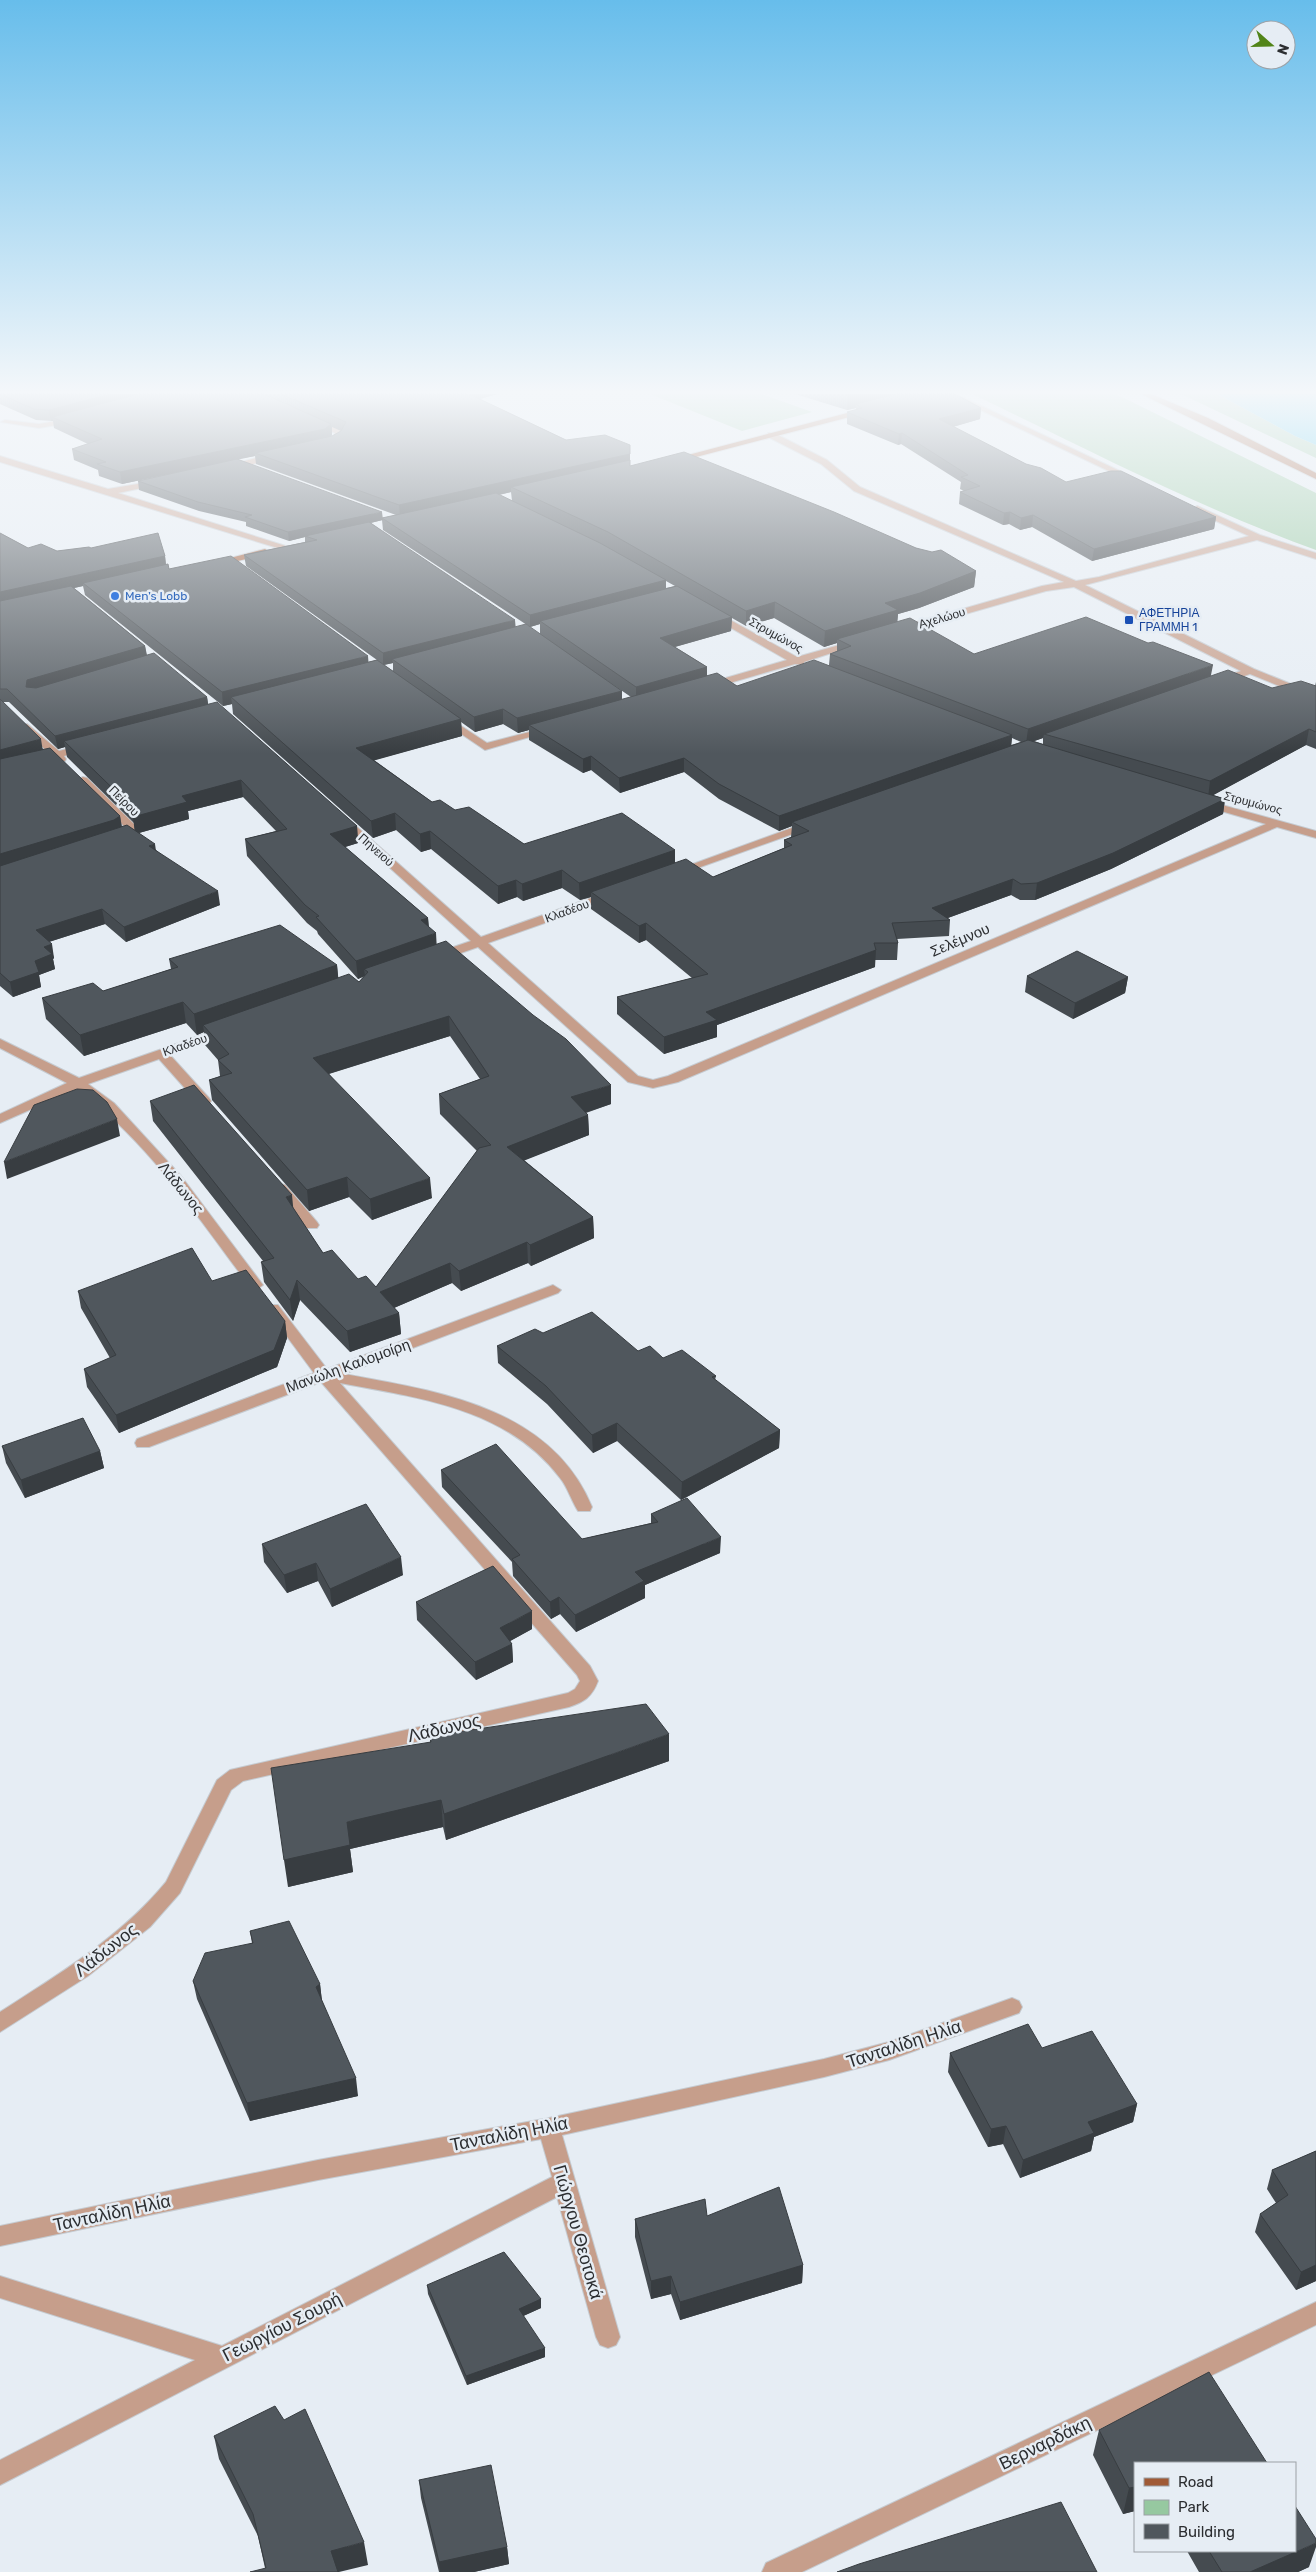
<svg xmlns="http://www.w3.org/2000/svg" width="1316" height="2572" font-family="Rubik,sans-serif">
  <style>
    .green { fill: #96c8a0 }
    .water { fill: #47caf0 }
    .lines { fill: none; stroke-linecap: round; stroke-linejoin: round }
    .minor-casing { stroke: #c5cbd1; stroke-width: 2 }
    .major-casing { stroke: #c5cbd1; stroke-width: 2 }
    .minor { fill: #c69e8b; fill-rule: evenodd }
    .major { fill: #a05a36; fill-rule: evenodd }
    .wall { fill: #454b50; fill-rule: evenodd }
    .shaded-wall { fill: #383d41 }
    .building { fill: #50575d; stroke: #383d41 }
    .shop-dot { fill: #3f7fe0; stroke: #e6edf4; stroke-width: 2 }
    .transit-dot { fill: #1a4fb4; stroke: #e6edf4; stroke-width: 2 }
    .labels { text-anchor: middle; stroke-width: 5; stroke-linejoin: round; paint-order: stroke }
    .far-shop-label { font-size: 12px; fill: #366cbe; stroke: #e6edf4; text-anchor: start }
    .far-transit-label { font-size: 12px; fill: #164399; stroke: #e6edf4; text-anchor: start }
    .far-street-label { font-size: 12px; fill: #2c2e31; stroke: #e6edf4 }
    .street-label { font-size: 15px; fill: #2c2e31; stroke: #e6edf4 }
    .near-street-label { font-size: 18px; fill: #2c2e31; stroke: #e6edf4 }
  </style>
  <rect width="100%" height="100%" fill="#e6edf4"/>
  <!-- green -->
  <path class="green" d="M650 394H762L812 412 742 431Z
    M972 394H1113L1124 398 1316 493V550C1197 507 1085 448 972 394Z
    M1181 394H1217L1295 436 1316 445V458Z"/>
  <!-- water -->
  <path class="water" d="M1217 394H1316V445L1295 436Z"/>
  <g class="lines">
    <!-- minor casing -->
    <g class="minor-casing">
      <path id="minor" d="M947 394H956L1139 480 1132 482Z
        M72 418H75V422L39 428 1 422 5 420 39 424Z
        M311 419H317L343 430 340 442 326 446V442L333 439 335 433 311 423Z
        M768 433H774L827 460 860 487 1076 581 1099 577 1249 536 1194 511 1193 509 1197 506 1260 535 1316 553V559L1257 540 1085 585 1254 669 1316 694V701L1250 674 1224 683H1216V679L1241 671 1074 587 1046 591 906 631H900V627L1042 586 1064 582 854 491 821 464 768 437Z
        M275 453 279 456 278 458 227 470 223 467Z
        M0 456 108 489 161 480V484L118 493 289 547 281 549 0 462Z
        M710 612H716L797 657 857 640 862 643 804 662V665L795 664 709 689 705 688V684L787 660 710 616Z
        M446 716 487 743 549 727 554 730 485 750 442 721 441 719Z
        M27 724 59 751 86 744 91 747 64 756 66 759 65 761H57L54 758 0 772V766L49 753 23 729V725Z
        M83 777 87 778 135 825 138 830C133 838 125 844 115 841V837L125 833 126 828 79 782 77 780Z
        M1204 800 1316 831V838L1277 827 678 1082 653 1088 628 1082 478 947 441 960H433L431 957 433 954 471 941 338 821 340 819H348L481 937 605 893H613V899L488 943 638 1076 653 1080 668 1076 1266 824 1200 805 1198 803Z
        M811 821 815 822V826L681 874H673L671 872Z
        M222 1028 227 1029 229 1032 227 1035 170 1055 209 1098 211 1101 209 1104H199L159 1059 88 1084 114 1103 181 1176 263 1285 256 1290 251 1288C198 1218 148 1141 77 1089L0 1123V1114L67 1083 0 1048V1039L79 1078Z
        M280 1184 285 1185 317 1222 319 1225 317 1228H307L275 1191 273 1188Z
        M553 1285 561 1290 558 1293 344 1374C437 1391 551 1407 592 1507L590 1511H578C571 1500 568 1488 560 1478 507 1408 419 1398 340 1383L590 1666 598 1681C592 1697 584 1702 569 1707L243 1781 231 1790 180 1893 150 1927 88 1976 0 2032V2012C59 1974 121 1937 166 1882L217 1780 230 1770 568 1693 575 1689 580 1681 577 1675 321 1382 149 1447H137L135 1443 137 1439 314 1373 268 1311 265 1308 268 1305H278L327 1369Z
        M1012 1998 1019 2001 1022 2007 1019 2013 889 2060 824 2077 562 2135 620 2337 616 2345 608 2348 600 2345 596 2337 557 2197 0 2485V2460L195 2360 0 2298V2276L222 2346 552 2177 541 2139 318 2180 0 2246V2226L318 2160 549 2118 824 2059 889 2042Z
        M1316 2302V2325L802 2572H762L766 2563Z"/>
    </g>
    <!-- major casing -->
    <g class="major-casing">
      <path id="major" d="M1141 394H1151L1208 418 1316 473V479Z
        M866 408 870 410 869 412 673 463 669 460Z
        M265 549 270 552 268 554 216 566 211 563Z"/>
    </g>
    <!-- minor -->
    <use href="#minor" class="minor"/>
    <!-- major -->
    <use href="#major" class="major"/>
  </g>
  <!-- wall -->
  <path class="wall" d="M0 394H497L480 399 566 440 630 445V466L916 548 976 571 974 587 919 608 898 614 897 622 974 654 1211 676 1272 688 1315 686 1316 682V749L1306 745 1213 795 1225 799 1223 814 1111 869 1035 900H1020L1011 895 948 918 950 920 949 936 897 939 898 943 897 960H875V967L717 1025V1037L664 1054 617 1014V997L692 978 646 940 639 943 591 909V897L580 900 562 888 523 901 517 897 498 904 431 849 421 852 396 830 373 838 233 714 232 704 223 706 85 595 83 586 74 588 145 646 147 655 207 697 208 704 357 826 358 843 345 847 428 918 429 927 436 944 611 1104 586 1113 588 1115 589 1135 524 1160 593 1217 594 1238 531 1266 528 1263 461 1291 452 1283 394 1308 399 1313 401 1334 350 1352 300 1300 293 1321 264 1282 261 1262 263 1261 153 1121 150 1101 293 1208 323 1253 358 1279 376 1287 477 1151 440 1114 439 1094 480 1079 450 1036 329 1074 432 1198 372 1220 349 1197 309 1211 212 1100 209 1080 220 1076 218 1060 205 1045 204 1032 197 1035 186 1023 84 1056 46 1019 42 998 103 991 171 969 169 959 337 965 338 978 359 982 364 976 358 979 318 934 317 931 307 923 247 856 245 839 276 831 243 797 188 811 189 819 139 833 156 850 220 905 126 942 105 924 49 942 54 958 53 959 55 969 39 975 41 987 13 997 0 986V533L28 548 57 551 91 548 165 556 166 564 169 569 368 662 377 660 246 566 244 555 305 542V537L289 541 246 526V522L199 511 139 490 138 481 219 463 122 484 99 476 98 470 74 460 72 449 88 444 54 428 53 421 36 420 0 404ZM332 427 341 431 331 437 332 435ZM255 456 256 464 396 515 382 518 237 459ZM511 492 512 501 499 495ZM382 520 383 530 530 627 540 624V634L515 627 371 523ZM666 581 675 586 666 588ZM732 618 746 626 774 618 824 647 837 643V651L830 654 829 665 737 686 707 676V667L675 647 731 631ZM393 663V671L384 665ZM596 673 631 697 622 700V691ZM3 702H9L58 749 65 747 67 757 134 823 135 830 122 827 120 816 43 749ZM461 722 475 732 503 724 518 733 529 730V740L583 773 591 770 620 793 684 772 719 799 779 831 792 826 791 837 784 840V848L713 877 675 863V850L524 844 455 810 432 802 374 760 462 736ZM1012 738 1021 742 1011 745ZM1043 738V744L1034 741Z
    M795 394H955L981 408 980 419 953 427 1026 464 1066 482 1216 517 1214 529 1092 561 1032 527 1020 530 1009 524 1003 525 959 504 960 492 964 491 960 489 961 482 901 444 898 445 847 424V412L856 410V408L847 410Z
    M1027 976 1128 977 1125 993 1073 1019 1025 992Z
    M212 1281 285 1321 287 1338 277 1367 119 1433 87 1387 84 1369 110 1358 81 1308 78 1291Z
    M543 1333 638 1351 663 1358 716 1376 715 1380 780 1430 779 1448 681 1500 617 1441 593 1453 547 1404 498 1363 497 1346Z
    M2 1446 100 1451 104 1468 25 1498 6 1463Z
    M441 1470 582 1539 651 1523V1514L720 1553 645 1585V1598L576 1632 560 1614 551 1619 513 1576 512 1562 442 1487Z
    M262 1544 403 1575 332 1607 318 1581 287 1593 264 1562Z
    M416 1602 532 1629 510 1641 512 1644 513 1662 476 1680 417 1620Z
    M430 1736 669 1761 446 1840 443 1827 350 1849 353 1872 288 1887 430 1742Z
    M250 1931 320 1984 322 2001 358 2096 250 2121 197 1999 193 1981 252 1943Z
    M1042 2048 1137 2104 1133 2122 1094 2137 1091 2151 1020 2178 1003 2144 988 2147 948 2072 950 2053Z
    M1316 2151V2281L1296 2290 1255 2232 1260 2214 1276 2203 1267 2189 1272 2170Z
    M707 2216 803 2265 802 2283 680 2320 671 2294 651 2299 635 2237V2219Z
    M427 2285 541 2299V2308L523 2316 545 2357 467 2385 428 2294Z
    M1099 2430 1135 2463V2511L1123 2514 1093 2455Z
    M214 2436 368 2565 265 2568 258 2536 219 2459Z
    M419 2480 507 2547 509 2564 474 2572H439L421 2498Z
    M1187 2551H1295L1309 2567 1298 2572H1199Z"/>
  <!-- shaded-wall -->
  <path class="shaded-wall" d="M111 394H155L52 417 53 421H51L49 410Z
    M466 394H497L466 403Z
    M848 394H916L856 404V408L847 410Z
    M981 408 980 419 938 431 939 419Z
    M331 424 332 435 326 440 255 453V456L122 484 120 472Z
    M902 433 901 444 898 445 899 434Z
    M630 454V466L511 487V492L400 517 399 505Z
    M382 512 383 520 308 537 305 536V537L289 541 288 532Z
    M1010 512 1009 524 1003 525 1004 513Z
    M1033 515 1032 527 1020 530 1021 518Z
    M1216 517 1214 529 1092 561 1094 549Z
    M165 556 166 568 83 583V586L0 604V592Z
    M976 571 974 587 919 608 898 614 897 626 837 639V643L824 647 825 631 885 603Z
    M666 580V592L540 621V624L530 627V615Z
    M775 602 774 618 746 626V611Z
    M732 617 731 631 660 651V638Z
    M515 620 516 631 392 659 393 663 383 665V653Z
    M145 646 147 659 29 693 26 687 27 680Z
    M368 656 369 669 231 697 232 704 223 706 222 692Z
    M1213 665 1210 680 1044 734 1043 738 1026 744 1028 729Z
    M707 667V681L636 701V687Z
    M622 691V705L529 725V730L518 733 517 718Z
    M207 697 209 710 64 741 65 747 58 749 55 736Z
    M503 709V724L475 732 474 717Z
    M461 719 462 736 358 765 356 748Z
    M1309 729 1306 745 1208 798 1210 781Z
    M1012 735 1011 750 792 822V826L779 831V816Z
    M41 739 43 752 0 764V750Z
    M591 756V770L583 773V759Z
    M684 758V772L620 793 619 778Z
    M241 780 243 797 188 811 189 819 135 834 133 817 182 796Z
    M1225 799 1223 814 1111 869 1035 900 1037 883Z
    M395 813 396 830 373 838 371 821Z
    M120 816 122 830 0 869V854Z
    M357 826 358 843 332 851 330 834Z
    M430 831 431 849 421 852 420 834Z
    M155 844 157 858 149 846Z
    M675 850V867L591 892V897L580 900 579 883Z
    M562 870V888L523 901 522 884Z
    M1013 879 1011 895 942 920 932 908Z
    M516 880 517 897 498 904V886Z
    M218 891 220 905 126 942 124 927Z
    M102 909 105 924 39 945 36 930Z
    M428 918 429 935 421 920Z
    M646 923V940L639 943V926Z
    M436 933 437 951 368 972 364 969 365 976 358 979 356 961Z
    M52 944 54 958 53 959 55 969 39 975 41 987 13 997 10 982 35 961 44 947Z
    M876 950 875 967 717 1025V1037L664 1054V1037L706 1012Z
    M337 965 339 985 203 1025 204 1032 197 1035 194 1014Z
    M1128 977 1125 993 1073 1019 1075 1003Z
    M183 1002 186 1023 84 1056 80 1035Z
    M449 1016 450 1036 315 1078 313 1058Z
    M611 1085V1104L572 1117 571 1097Z
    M588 1115 589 1135 508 1167 507 1147Z
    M117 1119 120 1136 7 1179 4 1162Z
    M347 1177 349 1197 309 1211 307 1190Z
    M430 1178 432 1198 372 1220 370 1199Z
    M292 1195 294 1216 286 1197Z
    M593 1217 594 1238 531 1266 530 1245Z
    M527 1242 528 1263 461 1291 459 1271Z
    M450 1263 452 1283 382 1313 380 1292Z
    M297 1280 300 1300 293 1321 290 1300Z
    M399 1313 401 1334 350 1352 347 1331Z
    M285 1321 287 1338 277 1367 119 1433 116 1415Z
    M617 1423V1441L593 1453 592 1435Z
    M780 1430 779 1448 681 1500 682 1482Z
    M100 1451 104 1468 25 1498 21 1480Z
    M721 1537 720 1553 645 1585V1598L576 1632 575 1615 635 1572Z
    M401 1557 403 1575 332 1607 330 1589Z
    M316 1563 318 1581 287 1593 284 1575Z
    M559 1597 560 1614 551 1619 550 1602Z
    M532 1611V1629L501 1646 500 1628Z
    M512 1644 513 1662 476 1680 475 1662Z
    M669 1734V1761L446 1840 444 1814Z
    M441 1800 443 1827 350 1849 353 1872 288 1887 284 1860 347 1822Z
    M320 1984 322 2002 316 1987Z
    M356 2078 358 2096 250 2121 247 2103Z
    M1137 2104 1133 2122 1094 2137 1091 2151 1020 2178 1023 2160 1088 2122Z
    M1006 2126 1003 2144 988 2147 991 2129Z
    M803 2265 802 2283 680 2320V2302Z
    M1316 2265V2281L1296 2290 1301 2272Z
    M671 2276V2294L651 2299V2281Z
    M541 2299V2308L519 2318V2309Z
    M545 2348V2357L467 2385 466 2376Z
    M1135 2487V2511L1123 2514 1129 2488Z
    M364 2542 368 2565 339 2572H335L331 2551Z
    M1316 2543V2547L1309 2567 1298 2572H1250Z
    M507 2547 509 2564 474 2572H440L439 2562Z"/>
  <!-- building -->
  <path class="building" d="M0 394H111L49 410 34 409Z
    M138 394H264L331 424 325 429 120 472 97 464 106 462 72 449 102 439 52 417Z
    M281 394H469L566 440 605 435 630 445V454L399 505 255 453 332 436 341 431 346 422Z
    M896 394H955L981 408 939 419 1026 464 1041 468 1066 482 1111 471H1121L1216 517 1094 549 1033 515 1021 518 1010 512 1004 513 960 492 980 486 961 477 968 475 902 433 899 434 847 412 862 408 856 404Z
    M684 452 834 512 916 548 932 552 941 550 976 571 920 593 885 603 898 610 825 631 775 602 746 611 608 532 511 487 630 460V466Z
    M237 459 382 512 288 532 245 517 252 515 198 502 138 481Z
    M496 493 600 543 666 580 530 615 382 518Z
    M369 522 515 620 383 653 244 555 317 540 305 536Z
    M0 533 28 548 41 544 57 551 89 547 91 548 158 533 165 556 0 592Z
    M231 556 368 656 222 692 83 583 168 564 169 569Z
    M71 586 145 646 27 680 26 687 36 688 154 653 207 697 55 736 7 689H0V601Z
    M677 586 732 617 660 638 707 667 636 687 540 621Z
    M1086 617 1148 643 1153 642 1213 665 1028 729 830 654 851 646 837 639 910 618 974 654Z
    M526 624 622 691 517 718 503 709 474 717 392 659Z
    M377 660 461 719 356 748 432 802 440 800 455 810 469 807 524 844 622 813 675 850 579 883 562 870 522 884 516 880 498 886 430 831 420 834 395 813 371 821 231 697Z
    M814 660 1012 735 779 816 719 784 684 758 619 778 591 756 583 759 529 725 717 673 737 686Z
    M1228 670 1272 688 1301 681 1316 686V732L1309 729 1210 781 1044 734Z
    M0 699 41 739 0 750Z
    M217 702 357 826 330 834 428 918 421 920 436 933 356 961 316 917 319 916 305 905 245 839 287 829 241 780 182 796 187 802 133 817 137 812 64 741Z
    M1028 740 1225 799 1113 853 1037 883 1021 884 1013 879 932 908 950 920 892 923 898 943H874L876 950 706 1012 717 1020 664 1037 617 997 708 974 646 923 639 926 591 892 686 859 713 877 792 845 784 840 809 831 792 822Z
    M50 748 120 816 114 820 0 854V759Z
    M127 825 155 844 149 846 218 891 124 927 102 909 36 930 52 944 44 947 52 954 35 961 39 972 10 982 0 973V866Z
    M280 925 337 965 194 1014 183 1002 80 1035 42 998 93 983 103 991 178 967 169 959Z
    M446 941 533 1015 566 1039 611 1085 571 1097 588 1115 507 1147 593 1217 530 1245 527 1242 459 1271 450 1263 380 1292 399 1313 347 1331 297 1280 290 1300 261 1262 274 1258 150 1101 194 1085 292 1195 286 1197 323 1253 332 1250 358 1279 366 1276 376 1287 479 1148 491 1145 439 1094 489 1076 449 1016 313 1058 430 1178 370 1199 347 1177 307 1190 209 1080 232 1073 218 1060 229 1054 203 1025 349 974 359 982 368 972 364 969Z
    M1077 951 1128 977 1075 1003 1027 976Z
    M77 1089 93 1090 107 1102 117 1119 4 1162 34 1105Z
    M192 1248 212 1281 246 1270 285 1321 274 1350 116 1415 84 1369 116 1355 78 1291Z
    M592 1312 638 1351 650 1346 663 1358 682 1350 716 1376 712 1377 780 1430 682 1482 617 1423 592 1435 546 1386 497 1346 535 1329 543 1333Z
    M83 1418 100 1451 21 1480 2 1446Z
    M496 1444 582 1539 658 1522 651 1514 687 1498 721 1537 635 1572 644 1581 575 1615 559 1597 550 1602 512 1559 520 1555 441 1470Z
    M366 1504 401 1557 330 1589 316 1563 284 1575 262 1544Z
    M493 1566 532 1611 500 1628 512 1644 475 1662 416 1602Z
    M646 1704 669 1734 444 1814 441 1800 347 1822 350 1845 284 1860 271 1768 431 1742 430 1736Z
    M289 1921 320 1984 316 1987 356 2078 247 2103 193 1981 205 1953 253 1943 250 1931Z
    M1028 2024 1042 2048 1092 2031 1137 2104 1088 2122 1094 2133 1023 2160 1006 2126 991 2129 950 2053Z
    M1316 2151V2265L1301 2272 1260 2214 1288 2195 1272 2170Z
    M779 2187 803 2265 680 2302 671 2276 651 2281 635 2219 705 2199 707 2216Z
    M504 2252 541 2299 519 2309 545 2348 466 2376 427 2285Z
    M1209 2372 1267 2463H1135V2487L1129 2488 1099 2430Z
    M275 2406 284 2420 305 2409 364 2542 331 2551 338 2572H250L266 2568 253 2514 214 2436Z
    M491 2465 507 2547 439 2562 419 2480Z
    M1061 2502 1097 2572H837L859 2564Z
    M1295 2506 1316 2539V2543L1250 2572H1222L1209 2551H1295Z"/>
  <!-- sky -->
  <linearGradient id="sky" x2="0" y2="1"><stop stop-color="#67bdeb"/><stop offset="0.52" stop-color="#f4f7fa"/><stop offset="1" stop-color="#f4f7fa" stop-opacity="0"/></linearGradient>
  <rect width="1316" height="754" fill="url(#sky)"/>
  <!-- markers -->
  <circle class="shop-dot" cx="115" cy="596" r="5"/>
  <rect class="transit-dot" x="1124" y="615" width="10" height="10" rx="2.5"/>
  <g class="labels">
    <!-- far-shop labels -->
    <g class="far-shop-label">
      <text x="125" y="600">Men's Lobb</text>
    </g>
    <!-- far-transit labels -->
    <g class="far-transit-label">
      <text x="1139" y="617">ΑΦΕΤΗΡΙΑ<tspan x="1139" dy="14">ΓΡΑΜΜΗ 1</tspan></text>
    </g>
    <!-- far-street labels -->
    <g class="far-street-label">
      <text transform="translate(942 618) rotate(-16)" y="4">Αχελώου</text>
      <text transform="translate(776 635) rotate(29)" y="4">Στρυμώνος</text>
      <text transform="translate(124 801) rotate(45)" y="4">Πείρου</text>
      <text transform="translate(1253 803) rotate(15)" y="4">Στρυμώνος</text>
      <text transform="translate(376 850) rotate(42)" y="4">Πηνειού</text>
      <text transform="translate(567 911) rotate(-20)" y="4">Κλαδέου</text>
      <text transform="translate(185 1045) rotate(-19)" y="4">Κλαδέου</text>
    </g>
    <!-- street labels -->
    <g class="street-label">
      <text transform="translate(960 940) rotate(-23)" y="5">Σελέμνου</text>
      <text transform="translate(181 1188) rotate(51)" y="5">Λάδωνος</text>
      <text transform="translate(348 1366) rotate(-20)" y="5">Μανώλη Καλομοίρη</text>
    </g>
    <!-- near-street labels -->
    <g class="near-street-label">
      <text transform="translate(444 1728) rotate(-13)" y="6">Λάδωνος</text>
      <text transform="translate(106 1950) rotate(-38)" y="6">Λάδωνος</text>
      <text transform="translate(904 2044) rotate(-18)" y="6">Τανταλίδη Ηλία</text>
      <text transform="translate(509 2134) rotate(-11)" y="6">Τανταλίδη Ηλία</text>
      <text transform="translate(112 2213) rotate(-12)" y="6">Τανταλίδη Ηλία</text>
      <text transform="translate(578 2232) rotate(74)" y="6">Γιώργου Θεοτοκά</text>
      <text transform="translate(282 2327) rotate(-27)" y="6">Γεωργίου Σουρή</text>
      <text transform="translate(1045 2443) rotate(-26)" y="6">Βερναρδάκη</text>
    </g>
  </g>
  <!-- legend -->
  <rect x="1134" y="2462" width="162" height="90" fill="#e6edf4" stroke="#9ca1a6"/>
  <rect x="1144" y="2478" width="25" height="8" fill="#a05a36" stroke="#9ca1a6"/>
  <text x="1178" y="2487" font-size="15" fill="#2c2e31">Road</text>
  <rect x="1144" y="2500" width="25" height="15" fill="#96c8a0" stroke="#9ca1a6"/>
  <text x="1178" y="2512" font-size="15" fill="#2c2e31">Park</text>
  <rect x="1144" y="2524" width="25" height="15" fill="#50575d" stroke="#9ca1a6"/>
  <text x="1178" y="2537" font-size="15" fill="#2c2e31">Building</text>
  <!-- north arrow -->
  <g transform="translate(1271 45) rotate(110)"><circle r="24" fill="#e6edf4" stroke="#9ca1a6"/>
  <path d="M0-4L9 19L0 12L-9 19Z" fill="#518418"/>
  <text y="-8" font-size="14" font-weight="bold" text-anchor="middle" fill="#2c2e31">N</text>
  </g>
</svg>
